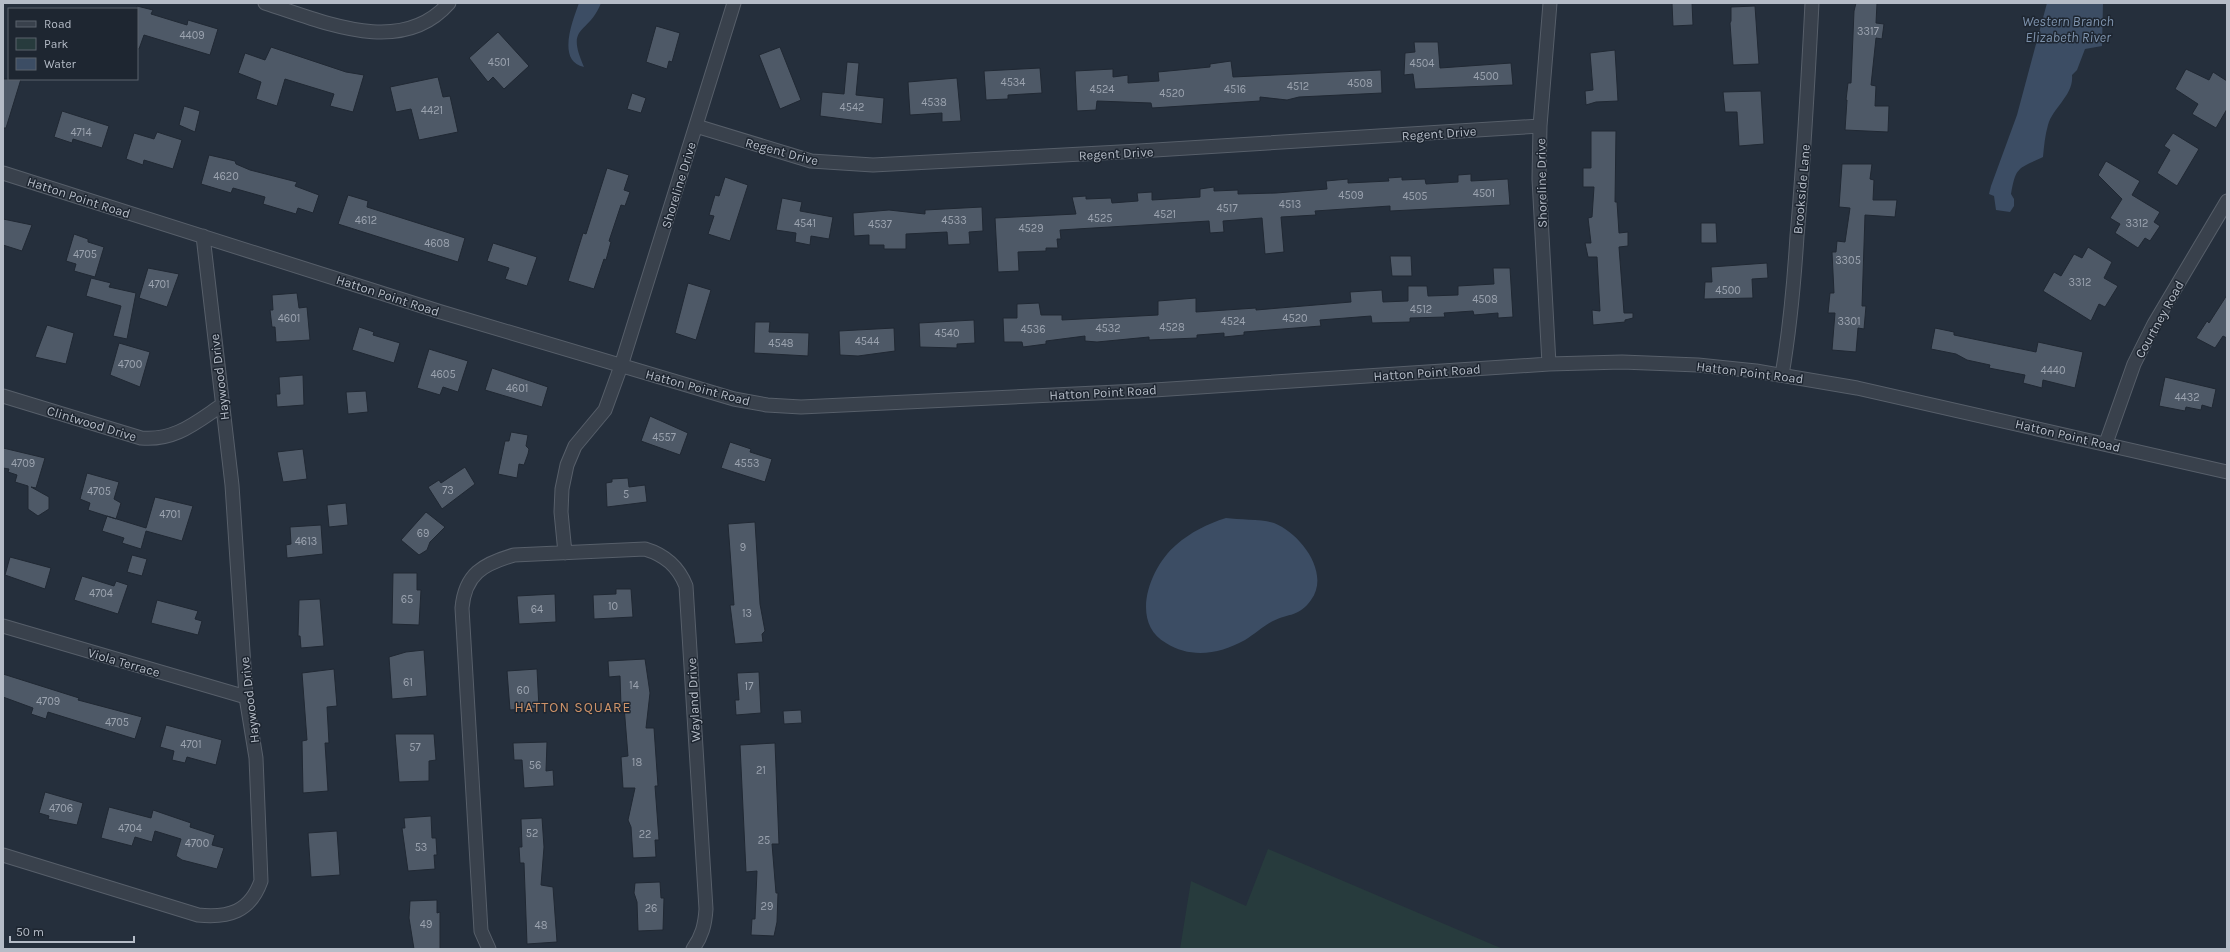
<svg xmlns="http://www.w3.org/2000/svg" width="2230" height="952" font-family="Karla,sans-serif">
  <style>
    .green { fill: #273b3d }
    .water { fill: #3c4d64 }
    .building { fill: #4e5967; stroke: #202833 }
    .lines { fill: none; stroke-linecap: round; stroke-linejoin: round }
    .street-casing { stroke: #575f6a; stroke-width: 15 }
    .street { stroke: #39414c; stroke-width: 13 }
    .labels { text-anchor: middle; stroke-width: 3; stroke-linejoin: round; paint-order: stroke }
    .number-label { font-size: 11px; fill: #9ba3af }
    .street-label { font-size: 13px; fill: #b5bcc7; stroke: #1e2631 }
    .water-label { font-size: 14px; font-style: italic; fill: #7e93ad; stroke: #1e2631 }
    .neighbourhood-label { font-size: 14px; letter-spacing: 1px; fill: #ce9369; stroke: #1e2631 }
  </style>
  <rect width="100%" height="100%" fill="#252f3c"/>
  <!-- green -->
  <path class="green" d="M1268 849 1503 949H1180L1191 881 1246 906Z"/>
  <!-- water -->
  <path class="water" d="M579 3H601C588 36 565 24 584 67 556 61 573 20 579 3Z
    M2047 3H2103L2102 46 2085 49 2077 70 2072 75C2074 95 2053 107 2048 125 2045 135 2044 146 2043 157 2018 169 2016 166 2011 194L2014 199V206L2010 212 1996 210 1994 196 1989 194 1991 186 2017 115Z
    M1226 518C1239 520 1262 519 1274 523 1300 533 1331 573 1311 600 1299 617 1289 613 1273 621 1263 626 1255 634 1245 640 1220 654 1191 659 1166 643 1129 622 1150 567 1176 545 1191 532 1207 524 1226 518Z"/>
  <!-- building -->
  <path class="building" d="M1672 3H1692L1693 25 1673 26Z
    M1856 3H1877L1876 23 1884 24 1882 39 1876 38 1871 85 1876 86 1875 106H1889L1888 132 1845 130 1847 100H1846L1848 83H1851L1854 11Z
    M137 6 153 10 151 14 187 25 188 20 218 29 210 55 144 35 139 49 137 48Z
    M1755 6 1759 64 1733 65 1730 23 1731 21V7Z
    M656 26 680 33 672 62 669 61 667 69 646 62Z
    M498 32 529 66 504 89 493 77 488 82 469 58Z
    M1414 42H1438L1440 68 1511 63 1513 85 1415 89 1413 74 1404 75 1405 53 1415 52Z
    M271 47 346 72 364 75 353 112 330 106 334 94 285 79 277 106 256 99 261 82 238 73 245 53 265 60Z
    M780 47 801 100 780 109 759 55Z
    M1615 50 1618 101 1596 102 1586 105 1585 91 1593 90 1590 53Z
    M1231 61 1233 77 1381 70 1382 93 1299 97 1287 100 1260 97V101L1152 108 1151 103 1097 101 1096 110 1077 111 1075 71 1113 69V77L1128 75V83L1159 81 1158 72 1210 67V64Z
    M847 62 859 63 856 95 884 98 882 124 820 116 822 92 844 94Z
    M1040 68 1042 93 1008 95V99L986 100 984 71Z
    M2186 69 2209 80 2213 72 2227 81V109L2216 128 2192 114 2198 104 2175 89Z
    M438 77 443 97 450 96 458 132 419 140 411 109 396 112 390 87Z
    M957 78 961 121 942 122V113L910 115 908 82Z
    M3 79H21L6 128H3Z
    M1761 91 1764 144 1739 146 1737 112H1725L1723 92Z
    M632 93 646 98 641 113 627 109Z
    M184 106 200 111 195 132 179 125Z
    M62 111 109 126 102 148 73 139 72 143 54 137Z
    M1591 131H1616L1615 202H1617L1619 233 1628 232V246L1619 247 1624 313H1633V318L1625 320V322L1593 325 1592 310 1600 311 1597 257H1588L1585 243H1591L1588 218 1592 217 1594 187H1583V168H1591Z
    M157 132 182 140 173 169 144 160 143 165 126 159 134 133 154 139Z
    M2173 133 2199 149 2177 186 2157 173 2170 150 2164 146Z
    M209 155 235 161 236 164 250 170 297 182 295 186 319 195 313 213 298 208 296 214 263 204 265 197 233 188 231 193 201 184Z
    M2106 161 2140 181 2132 195 2160 212 2154 222 2160 226 2150 241 2145 238 2138 248 2115 233 2120 224 2110 218 2122 199 2098 175Z
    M1842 164H1872L1870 179 1874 180 1873 200H1897L1895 217 1865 215 1862 306H1866L1864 329 1858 328 1856 352 1832 350 1835 313H1828L1830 293H1834L1832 252H1836L1837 241 1845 242 1850 208 1839 207Z
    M607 168 629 175 624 190 630 192 625 206 621 205 609 241 611 242 606 260 604 259 594 289 568 281 583 233 586 234Z
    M1471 174V181L1508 179 1510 205 1390 211V206L1315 211 1316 215 1281 217 1284 252 1265 254 1262 218 1223 221 1224 232 1210 233 1209 221 1060 230 1061 239H1057L1058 248H1046V251L1018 252 1019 271 998 272 995 218 1076 214 1072 197 1086 196V199L1111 198 1112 203 1138 201 1137 193 1152 192V200L1200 197V189L1214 187V191L1238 190V194L1276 193 1327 189 1326 181 1348 179V183L1389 181 1388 178 1402 177V180L1425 179 1426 184 1458 182V175Z
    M725 177 748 185 730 241 708 234 714 216 709 215 715 195 719 196Z
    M348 195 368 201 367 207 465 238 458 262 338 224Z
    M782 198 802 202 800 211 833 217 829 239 811 236 810 245 795 242 796 233 776 230Z
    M982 207 983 231 969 232 970 244 948 245 947 232 906 234V249H884V245H869V235L854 236 853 213 889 210 925 214V210Z
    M3 219 32 225 22 251 3 245Z
    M1701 223H1716L1717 243H1701Z
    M74 234 88 239V242L104 247 95 277 74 271 76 264 66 261Z
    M493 243 537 257 527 286 505 279 509 268 487 261Z
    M2088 247 2112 262 2104 278 2118 286 2105 307 2099 304 2091 321 2043 291 2054 272 2061 276 2074 254 2082 258Z
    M1390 256H1411L1412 276H1392Z
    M1767 263 1768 278 1752 279 1753 298 1704 299 1705 282H1712L1711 267Z
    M148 268 179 274 167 307 139 298Z
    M1493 268H1510L1513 317 1498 318V313L1474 315 1473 311 1444 313 1445 317 1410 318V322L1372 323 1371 316 1320 320 1321 326 1244 332V335L1224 337V333L1197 335V338L1149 340V337L1097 342 1085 341V336L1046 341V344L1023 347 1022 342H1004L1003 318H1017V304L1039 303 1041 315H1062V320L1158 315V301L1196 298V312L1256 308V310L1351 302 1350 292 1382 290 1383 302 1408 301V286H1427L1428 296 1458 295V286L1494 284Z
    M91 278 111 283 109 287 136 293 127 339 113 336 121 306 86 296Z
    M688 283 711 290 696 340 675 333Z
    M297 293 299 308 307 307 310 340 276 342 275 327H272L270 310H273L272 295Z
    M2227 295V338L2223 336 2215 348 2196 338 2207 321 2209 323Z
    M974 320 975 343 957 344V348L920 347 919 323Z
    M755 322H770L769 332 809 333 808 356 754 353Z
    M47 325 74 333 66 364 35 357Z
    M359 327 374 332 373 335 400 343 394 363 352 350Z
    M894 328 895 351 858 356 840 355 839 331Z
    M1935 328 1954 332V335L2036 352 2038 342 2083 352 2075 388 2043 380 2042 388 2023 383 2025 375 1989 368 1990 365 1967 360 1956 354 1931 349Z
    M119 343 150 352 140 387 110 375Z
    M429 349 468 361 458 392 443 387 440 395 417 388Z
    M492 368 548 387 542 407 485 390Z
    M303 375 304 405 277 407 276 394H280L279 377Z
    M2165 377 2216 389 2212 408 2202 405 2201 410 2186 407 2185 411 2159 406Z
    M366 391 368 412 348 414 346 392Z
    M650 416 688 433 680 455 641 441Z
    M511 432 528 435 526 446 529 449 528 454 524 465 519 464 517 478 498 474 505 441H509Z
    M730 442 751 449 750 452 772 459 765 482 721 468Z
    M3 448 45 458 36 488 31 487 49 497V509L38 516 28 509V486L15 482 17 475 8 472 9 469 3 468Z
    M303 449 307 479 283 482 277 452Z
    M465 467 475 484 442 509 428 487 439 480 441 483Z
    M87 473 119 482 114 499 121 503 116 519 88 510 90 503 80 499Z
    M628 478 629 487 645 485 647 502 607 507 606 483 612 482V479Z
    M155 497 193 506 182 541 146 531 141 549 122 543 124 538 102 531 107 516 146 528Z
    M346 503 348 525 329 527 327 505Z
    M426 512 445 527 430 542 427 550 419 555 401 540Z
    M755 522 760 604 765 631 762 634 763 642 735 644 730 605H734L728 524Z
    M321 525 323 554 287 558 286 545 291 544 290 527Z
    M132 555 147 559 142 576 127 572Z
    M10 557 51 568 45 589 5 575Z
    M393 573H417V590H421L419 625 392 624Z
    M82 576 114 586 116 581 128 585 118 614 74 600Z
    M616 589H631L633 617 594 619 593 595 616 594Z
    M555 594 556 622 519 624 517 596Z
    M320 599 324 646 301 648 300 636H298L299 600Z
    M157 600 198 611 195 619 202 621 198 635 151 623Z
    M424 650 427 696 392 699 389 657 406 652Z
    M645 659 650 693 646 728H654L658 786H655L659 840H655L656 857 633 858 631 827 628 820 635 788H623L621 757 628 756 624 706H621L620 676 609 677 608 661Z
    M334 669 337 706 327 707 329 743H325L328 791 303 793 302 741 307 740 302 673Z
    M537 669 539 708 510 710 507 671Z
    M759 672 761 713 736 715 735 700H739L737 673Z
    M3 674 79 698 78 700 142 717 135 739 48 712 46 719 31 714 33 708 3 697Z
    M801 710 802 723 784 724 783 711Z
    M166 725 222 740 216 765 187 757 185 763 172 760 174 751 160 747Z
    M395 734H434L436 760 429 761V781L399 782Z
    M547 742 546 771 553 770 554 786 524 788 522 760H514L513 743Z
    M775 743 779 844H772L776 893H778L777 922 774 936 751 935 752 919H755L757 871 746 872 740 745Z
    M45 792 83 803 77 825 48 819 49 816 39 813Z
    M109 807 151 818 153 810 191 823 190 827 215 835 212 845 224 848 217 869 182 860 176 856 181 839 155 831 152 842 135 837 132 846 101 838Z
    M431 816 432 838H436L437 855H434L435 869 408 871 402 828H405L404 818Z
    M542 818 544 847 541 885 553 887 557 942 527 944 524 863H520L519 847H522L521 819Z
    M337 831 340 875 311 877 308 833Z
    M660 882 661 898H664L663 930 638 931 637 902 634 893 635 883Z
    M437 900V913L440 912V949H414L409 918 410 901Z"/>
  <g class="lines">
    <!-- street casing -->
    <g class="street-casing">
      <path id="street" d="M265 3C322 21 401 58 449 3
        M696 126 811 161 873 165 1139 151 1540 126
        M3 173 441 312 734 399 767 405 801 407 1139 391 1549 364 1622 362 1698 365 1756 371 1857 388 2227 472
        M1549 364 1539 179 1540 126 1550 3
        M1782 375C1790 328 1794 284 1797 236 1804 159 1808 81 1812 3
        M3 396 141 438C175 441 195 423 222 405
        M2106 443 2134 364 2154 324 2227 201
        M565 553 561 512 562 489 567 465 575 446 605 410 621 366 734 3
        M3 626 246 697
        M3 855 198 915C229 918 250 912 261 881L256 758 246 697 232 485 203 236
        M489 949 481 931 462 608C465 574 483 564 514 555L645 549C665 555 678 566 686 586L706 909C705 925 702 936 693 949"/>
    </g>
    <!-- street -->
    <use href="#street" class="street"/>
  </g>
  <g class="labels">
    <!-- number labels -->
    <g class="number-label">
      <text x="1868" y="35">3317</text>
      <text x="192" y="39">4409</text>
      <text x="499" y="66">4501</text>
      <text x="1422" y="67">4504</text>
      <text x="1486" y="80">4500</text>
      <text x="1013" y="86">4534</text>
      <text x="1360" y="87">4508</text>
      <text x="1298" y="90">4512</text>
      <text x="1102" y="93">4524</text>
      <text x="1235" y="93">4516</text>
      <text x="1172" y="97">4520</text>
      <text x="934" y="106">4538</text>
      <text x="852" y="111">4542</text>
      <text x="432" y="114">4421</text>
      <text x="81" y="136">4714</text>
      <text x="226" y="180">4620</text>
      <text x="1484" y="197">4501</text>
      <text x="1351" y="199">4509</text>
      <text x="1415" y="200">4505</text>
      <text x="1290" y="208">4513</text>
      <text x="1227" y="212">4517</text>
      <text x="1165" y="218">4521</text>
      <text x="1100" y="222">4525</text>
      <text x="366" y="224">4612</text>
      <text x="954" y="224">4533</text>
      <text x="805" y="227">4541</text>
      <text x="2137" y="227">3312</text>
      <text x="880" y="228">4537</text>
      <text x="1031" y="232">4529</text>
      <text x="437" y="247">4608</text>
      <text x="85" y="258">4705</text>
      <text x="1848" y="264">3305</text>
      <text x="2080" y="286">3312</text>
      <text x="159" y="288">4701</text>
      <text x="1728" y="294">4500</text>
      <text x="1485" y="303">4508</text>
      <text x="1421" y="313">4512</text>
      <text x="289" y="322">4601</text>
      <text x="1295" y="322">4520</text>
      <text x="1233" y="325">4524</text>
      <text x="1849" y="325">3301</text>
      <text x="1172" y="331">4528</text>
      <text x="1108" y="332">4532</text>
      <text x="1033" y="333">4536</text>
      <text x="947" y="337">4540</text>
      <text x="867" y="345">4544</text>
      <text x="781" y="347">4548</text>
      <text x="130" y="368">4700</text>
      <text x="2053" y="374">4440</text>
      <text x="443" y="378">4605</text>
      <text x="517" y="392">4601</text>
      <text x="2187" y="401">4432</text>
      <text x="664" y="441">4557</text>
      <text x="23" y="467">4709</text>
      <text x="747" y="467">4553</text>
      <text x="448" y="494">73</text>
      <text x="99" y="495">4705</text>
      <text x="626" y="498">5</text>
      <text x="170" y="518">4701</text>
      <text x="423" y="537">69</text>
      <text x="306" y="545">4613</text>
      <text x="743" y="551">9</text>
      <text x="101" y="597">4704</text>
      <text x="407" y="603">65</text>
      <text x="613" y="610">10</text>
      <text x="537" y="613">64</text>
      <text x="747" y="617">13</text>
      <text x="408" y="686">61</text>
      <text x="634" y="689">14</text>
      <text x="749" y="690">17</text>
      <text x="523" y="694">60</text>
      <text x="48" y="705">4709</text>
      <text x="117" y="726">4705</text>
      <text x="191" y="748">4701</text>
      <text x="415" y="751">57</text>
      <text x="637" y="766">18</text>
      <text x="535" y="769">56</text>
      <text x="761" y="774">21</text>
      <text x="61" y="812">4706</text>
      <text x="130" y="832">4704</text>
      <text x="532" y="837">52</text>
      <text x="645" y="838">22</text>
      <text x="764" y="844">25</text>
      <text x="197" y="847">4700</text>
      <text x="421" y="851">53</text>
      <text x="767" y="910">29</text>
      <text x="651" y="912">26</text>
      <text x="426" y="928">49</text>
      <text x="541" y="929">48</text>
    </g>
    <!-- street labels -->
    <g class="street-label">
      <text transform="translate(1439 133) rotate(-4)" y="5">Regent Drive</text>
      <text transform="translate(782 151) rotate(15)" y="5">Regent Drive</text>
      <text transform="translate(1116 153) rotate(-3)" y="5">Regent Drive</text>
      <text transform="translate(1541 183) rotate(-91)" y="5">Shoreline Drive</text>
      <text transform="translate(678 185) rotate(-73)" y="5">Shoreline Drive</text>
      <text transform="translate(1801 189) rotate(-85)" y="5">Brookside Lane</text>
      <text transform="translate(79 197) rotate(18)" y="5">Hatton Point Road</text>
      <text transform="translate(388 295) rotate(18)" y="5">Hatton Point Road</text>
      <text transform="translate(2159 319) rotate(-61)" y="5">Courtney Road</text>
      <text transform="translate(1427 372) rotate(-4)" y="5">Hatton Point Road</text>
      <text transform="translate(1750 372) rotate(7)" y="5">Hatton Point Road</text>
      <text transform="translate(219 377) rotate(-97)" y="5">Haywood Drive</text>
      <text transform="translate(698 387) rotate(15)" y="5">Hatton Point Road</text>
      <text transform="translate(1103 392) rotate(-3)" y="5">Hatton Point Road</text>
      <text transform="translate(92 423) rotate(17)" y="5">Clintwood Drive</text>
      <text transform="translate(2068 435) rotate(13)" y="5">Hatton Point Road</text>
      <text transform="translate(124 662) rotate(16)" y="5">Viola Terrace</text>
      <text transform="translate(249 700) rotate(-97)" y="5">Haywood Drive</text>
      <text transform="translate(693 700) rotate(-93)" y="5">Wayland Drive</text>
    </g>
    <!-- water labels -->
    <g class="water-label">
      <text x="2068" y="26">Western Branch<tspan x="2068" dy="16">Elizabeth River</tspan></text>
    </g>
    <!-- neighbourhood labels -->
    <g class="neighbourhood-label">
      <text x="573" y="712">HATTON SQUARE</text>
    </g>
  </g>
  <!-- border -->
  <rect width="2230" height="952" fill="none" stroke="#b5bcc7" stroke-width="8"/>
  <!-- legend -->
  <rect x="8" y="8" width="130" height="72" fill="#1e2631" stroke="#5a626d"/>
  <rect x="16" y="21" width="20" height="6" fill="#39414c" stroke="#5a626d"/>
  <text x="44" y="28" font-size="12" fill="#b5bcc7">Road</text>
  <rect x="16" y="38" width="20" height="12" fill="#273b3d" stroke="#5a626d"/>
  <text x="44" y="48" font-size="12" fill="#b5bcc7">Park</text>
  <rect x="16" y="58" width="20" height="12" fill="#3c4d64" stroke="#5a626d"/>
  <text x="44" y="68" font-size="12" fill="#b5bcc7">Water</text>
  <!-- scale -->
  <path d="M10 936v6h124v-6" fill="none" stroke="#b5bcc7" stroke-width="2"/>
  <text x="16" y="936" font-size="12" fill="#b5bcc7" stroke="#1e2631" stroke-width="3" paint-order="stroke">50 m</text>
</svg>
